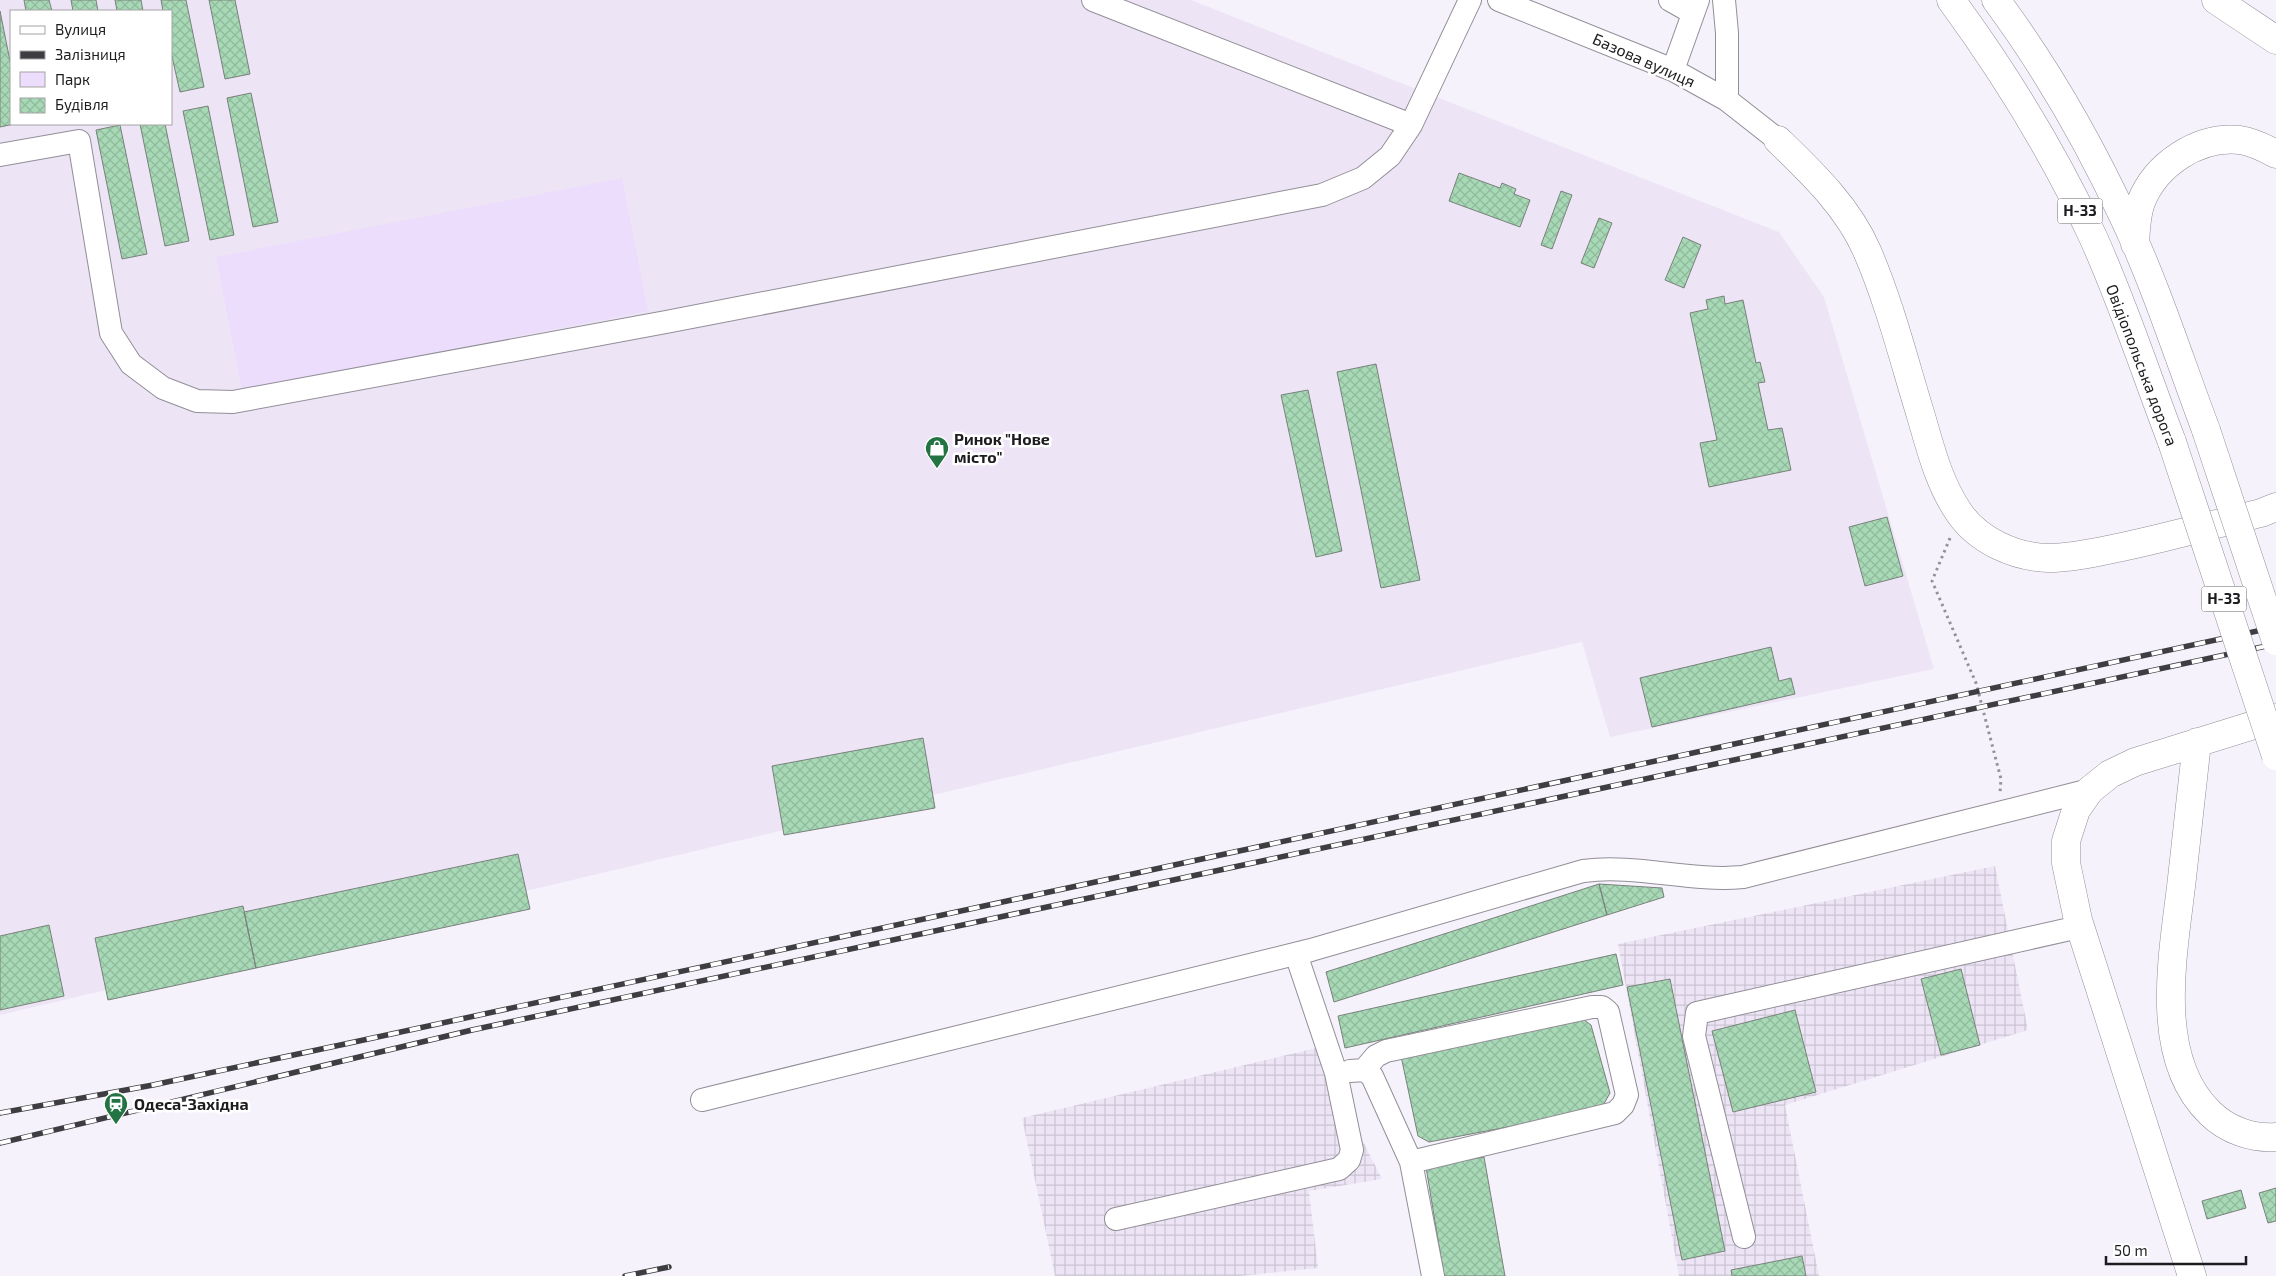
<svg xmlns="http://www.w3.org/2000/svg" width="2276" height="1276" font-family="'Exo 2',sans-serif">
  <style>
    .built { fill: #ede5f6; fill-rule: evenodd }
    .industrial { fill: url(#industrial-grid) }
    .green { fill: #ebddfb }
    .building { fill: url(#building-cross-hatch); stroke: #79817b }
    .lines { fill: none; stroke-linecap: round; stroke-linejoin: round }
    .minor-casing { stroke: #928e97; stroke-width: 24 }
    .major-casing { stroke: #928e97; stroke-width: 29 }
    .path { stroke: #949198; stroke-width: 3; stroke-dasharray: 2.5 4; stroke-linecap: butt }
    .minor { stroke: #fff; stroke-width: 22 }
    .major { stroke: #fff; stroke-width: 28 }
    .rail-casing { stroke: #3e3d41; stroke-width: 5.5 }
    .rail { stroke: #fff; stroke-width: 4; stroke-dasharray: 11; stroke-linecap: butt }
    .major-bridge-casing { stroke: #928e97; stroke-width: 29; stroke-linecap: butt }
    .major-bridge { stroke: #fff; stroke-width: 28 }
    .labels { text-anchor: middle; stroke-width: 5; stroke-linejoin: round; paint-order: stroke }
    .shield { fill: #fff; stroke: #616062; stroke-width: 1 }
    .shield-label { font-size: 15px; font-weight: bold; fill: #1d1c1f }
    .street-label { font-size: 16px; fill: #1d1c1f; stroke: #fff }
    .poi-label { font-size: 16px; font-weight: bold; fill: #1d1c1f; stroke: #fff; text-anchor: start }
  </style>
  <defs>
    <pattern id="industrial-grid" width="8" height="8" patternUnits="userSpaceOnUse" patternTransform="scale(1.25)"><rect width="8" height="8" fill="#ede5f6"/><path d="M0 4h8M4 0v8" fill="none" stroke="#cbc4d2"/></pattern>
    <pattern id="building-cross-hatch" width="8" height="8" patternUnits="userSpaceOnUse" patternTransform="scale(1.25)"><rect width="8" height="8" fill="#a8d9b6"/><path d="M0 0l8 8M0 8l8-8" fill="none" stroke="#90ba9c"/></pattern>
  </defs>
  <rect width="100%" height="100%" fill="#f6f2fc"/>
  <!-- built -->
  <path class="built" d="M0 0H1191L1779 232 1824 297 1934 669 1610 737 1582 642 0 1015ZM11 11H171V124H11Z"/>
  <!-- industrial -->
  <path class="industrial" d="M1995 866 2028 1030 1785 1105 1819 1276H1679L1618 944Z
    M1316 1048 1382 1179 1309 1191 1318 1268 1240 1276H1055L1022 1118Z"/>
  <!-- green -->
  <path class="green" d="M622 178 648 311 242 390 216 257Z"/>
  <!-- building -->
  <path class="building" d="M24 0H49L52 11H26Z
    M71 0H96L98 11H73Z
    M115 0H141L143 11H117Z
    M161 0H186L204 87 180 92 171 52V11H163Z
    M209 0H235L250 74 225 79Z
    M0 11 11 66V124H14L0 127Z
    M251 93 278 222 253 227 227 98Z
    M208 106 234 235 210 240 183 111Z
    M140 124H165L189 241 165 246Z
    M120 125 147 254 122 259 96 130Z
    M1459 173 1500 188 1502 183 1516 189 1514 194 1530 200 1520 227 1449 201Z
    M1561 191 1572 195 1552 249 1541 245Z
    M1599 218 1612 223 1594 268 1581 263Z
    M1683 237 1701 245 1684 288 1665 280Z
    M1724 296 1725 304 1743 300 1756 363 1760 362 1765 382 1758 383 1768 430 1782 428 1791 470 1709 487 1700 443 1717 440 1690 313 1708 309 1706 300Z
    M1376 364 1420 580 1381 588 1337 372Z
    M1308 390 1342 551 1316 557 1281 395Z
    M1887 517 1903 576 1865 586 1849 527Z
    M1771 647 1779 681 1791 678 1795 694 1652 727 1640 678Z
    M923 738 935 808 784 835 772 766Z
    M518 854 530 909 256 968 244 912Z
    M1599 884 1662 888 1664 897 1607 915Z
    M1599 884 1607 915 1334 1002 1326 972Z
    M243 906 256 968 108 1000 95 938Z
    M49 925 64 996 0 1010V936Z
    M1616 954 1623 985 1345 1048 1338 1016Z
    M1961 969 1980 1045 1941 1055 1921 979Z
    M1670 979 1725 1251 1682 1260 1627 987Z
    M1795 1010 1816 1092 1733 1112 1712 1031Z
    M1580 1017 1591 1025 1610 1093 1601 1109 1429 1142 1418 1136 1401 1056Z
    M1484 1157 1505 1276H1444L1426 1167Z
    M2276 1188V1221L2268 1223 2259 1193Z
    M2241 1190 2246 1208 2207 1219 2202 1201Z
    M1802 1256 1806 1276H1732L1731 1270Z"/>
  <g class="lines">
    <!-- minor casing -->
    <g class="minor-casing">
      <path id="minor" d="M1093 0 1411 125
        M1499 0 1673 70 1727 100 1778 140
        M1670 0 1693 13
        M1724 0 1727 33V100
        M1673 70 1698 0
        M0 155 79 141 111 333 131 364 163 388 197 401 233 402 666 322 1322 195 1363 178 1390 156 1411 125 1470 0
        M1364 1070 1376 1056 1386 1051 1592 1007H1602L1608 1012 1627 1095 1623 1105 1615 1113 1411 1162
        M1350 1071 1364 1070 1372 1076 1411 1162 1433 1276
        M702 1100 1311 950 1583 871C1637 864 1690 882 1743 877L2090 790
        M1116 1219 1339 1169 1349 1160 1352 1150 1336 1073 1296 954
        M1744 1237 1694 1036 1697 1013 2079 927"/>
    </g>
    <!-- major casing -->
    <g class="major-casing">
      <path id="major" d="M1951 0C2006 75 2054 153 2093 237 2123 303 2146 374 2172 442
        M1996 0C2047 69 2090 144 2126 222 2157 289 2180 361 2206 430
        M2216 0 2276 40
        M1778 140C1812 173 1848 207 1867 251 1890 304 1904 361 1921 416 1931 450 1939 484 1960 514 1979 541 2015 557 2048 558 2073 558 2097 552 2122 547 2169 537 2215 524 2261 513L2276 507
        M2135 244C2136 229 2136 215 2141 202 2156 164 2198 136 2240 140 2253 142 2265 148 2276 154
        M2197 742C2192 787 2187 833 2182 878 2174 951 2151 1056 2210 1113 2227 1130 2253 1139 2276 1137
        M2192 1276 2078 920 2066 863V841L2076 810 2090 790 2110 774 2135 762 2276 718"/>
    </g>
    <!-- path -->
    <path class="path" d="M1950 538 1932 581 1976 683 2001 779 2000 793"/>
    <!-- minor -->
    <use href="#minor" class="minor"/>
    <!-- major -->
    <use href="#major" class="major"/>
    <!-- rail casing -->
    <g class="rail-casing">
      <path id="rail" d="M0 1113 153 1085 345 1044 2276 627
        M0 1143 472 1030 2276 644
        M625 1276 669 1267"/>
    </g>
    <!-- rail -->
    <use href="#rail" class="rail"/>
    <!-- major-bridge casing -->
    <g class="major-bridge-casing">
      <path id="major-bridge" d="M2206 430 2276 641
        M2172 442 2276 756"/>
    </g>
    <!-- major-bridge -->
    <use href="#major-bridge" class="major-bridge"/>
  </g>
  <!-- icons -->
  <defs>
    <g id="shop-pin" transform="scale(1.25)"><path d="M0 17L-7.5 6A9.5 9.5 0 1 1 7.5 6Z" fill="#237343" stroke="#fff"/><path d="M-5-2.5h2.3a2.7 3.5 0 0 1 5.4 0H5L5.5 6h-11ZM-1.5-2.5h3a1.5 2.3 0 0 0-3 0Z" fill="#fff"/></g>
    <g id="station-pin" transform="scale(1.25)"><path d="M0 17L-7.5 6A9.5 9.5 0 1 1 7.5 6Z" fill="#237343" stroke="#fff"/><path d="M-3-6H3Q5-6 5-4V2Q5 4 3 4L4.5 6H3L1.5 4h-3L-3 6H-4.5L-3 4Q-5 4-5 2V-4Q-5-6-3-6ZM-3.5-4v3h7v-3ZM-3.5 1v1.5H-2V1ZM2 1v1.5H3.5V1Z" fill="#fff"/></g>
  </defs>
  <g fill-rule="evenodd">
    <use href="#shop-pin" x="937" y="448"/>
    <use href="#station-pin" x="116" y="1104"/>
  </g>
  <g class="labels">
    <!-- shield labels -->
    <g class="shield">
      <rect x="2057.5" y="198.5" width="45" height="25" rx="4"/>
      <rect x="2201.5" y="586.5" width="45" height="25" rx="4"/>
    </g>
    <g class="shield-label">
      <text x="2080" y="216">Н-33</text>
      <text x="2224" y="604">Н-33</text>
    </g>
    <!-- street labels -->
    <g class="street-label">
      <text transform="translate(1644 60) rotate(24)" y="6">Базова вулиця</text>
      <text transform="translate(2142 365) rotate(69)" y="6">Овідіопольська дорога</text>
    </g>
    <!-- poi labels -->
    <g class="poi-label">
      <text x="954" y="445">Ринок "Нове<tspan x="954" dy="18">місто"</tspan></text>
      <text x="134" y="1110">Одеса-Західна</text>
    </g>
  </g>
  <!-- legend -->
  <rect x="10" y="10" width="162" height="115" fill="#ffffff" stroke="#a5a4a5"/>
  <rect x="20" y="26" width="25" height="8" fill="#ffffff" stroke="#a5a4a5"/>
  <text x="55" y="35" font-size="15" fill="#1d1c1f">Вулиця</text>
  <rect x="20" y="51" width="25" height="8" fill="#3e3d41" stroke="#a5a4a5"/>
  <text x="55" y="60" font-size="15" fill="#1d1c1f">Залізниця</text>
  <rect x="20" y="72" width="25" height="15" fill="#ebddfb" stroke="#a5a4a5"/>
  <text x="55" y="85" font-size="15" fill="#1d1c1f">Парк</text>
  <rect x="20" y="98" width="25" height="15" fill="url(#building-cross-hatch)" stroke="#a5a4a5"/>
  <text x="55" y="110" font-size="15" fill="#1d1c1f">Будівля</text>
  <!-- scale -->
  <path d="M2106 1256v8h140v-8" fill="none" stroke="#1d1c1f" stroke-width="2.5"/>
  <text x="2114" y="1256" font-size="15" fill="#1d1c1f" stroke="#ffffff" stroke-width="4" paint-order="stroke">50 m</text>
</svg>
